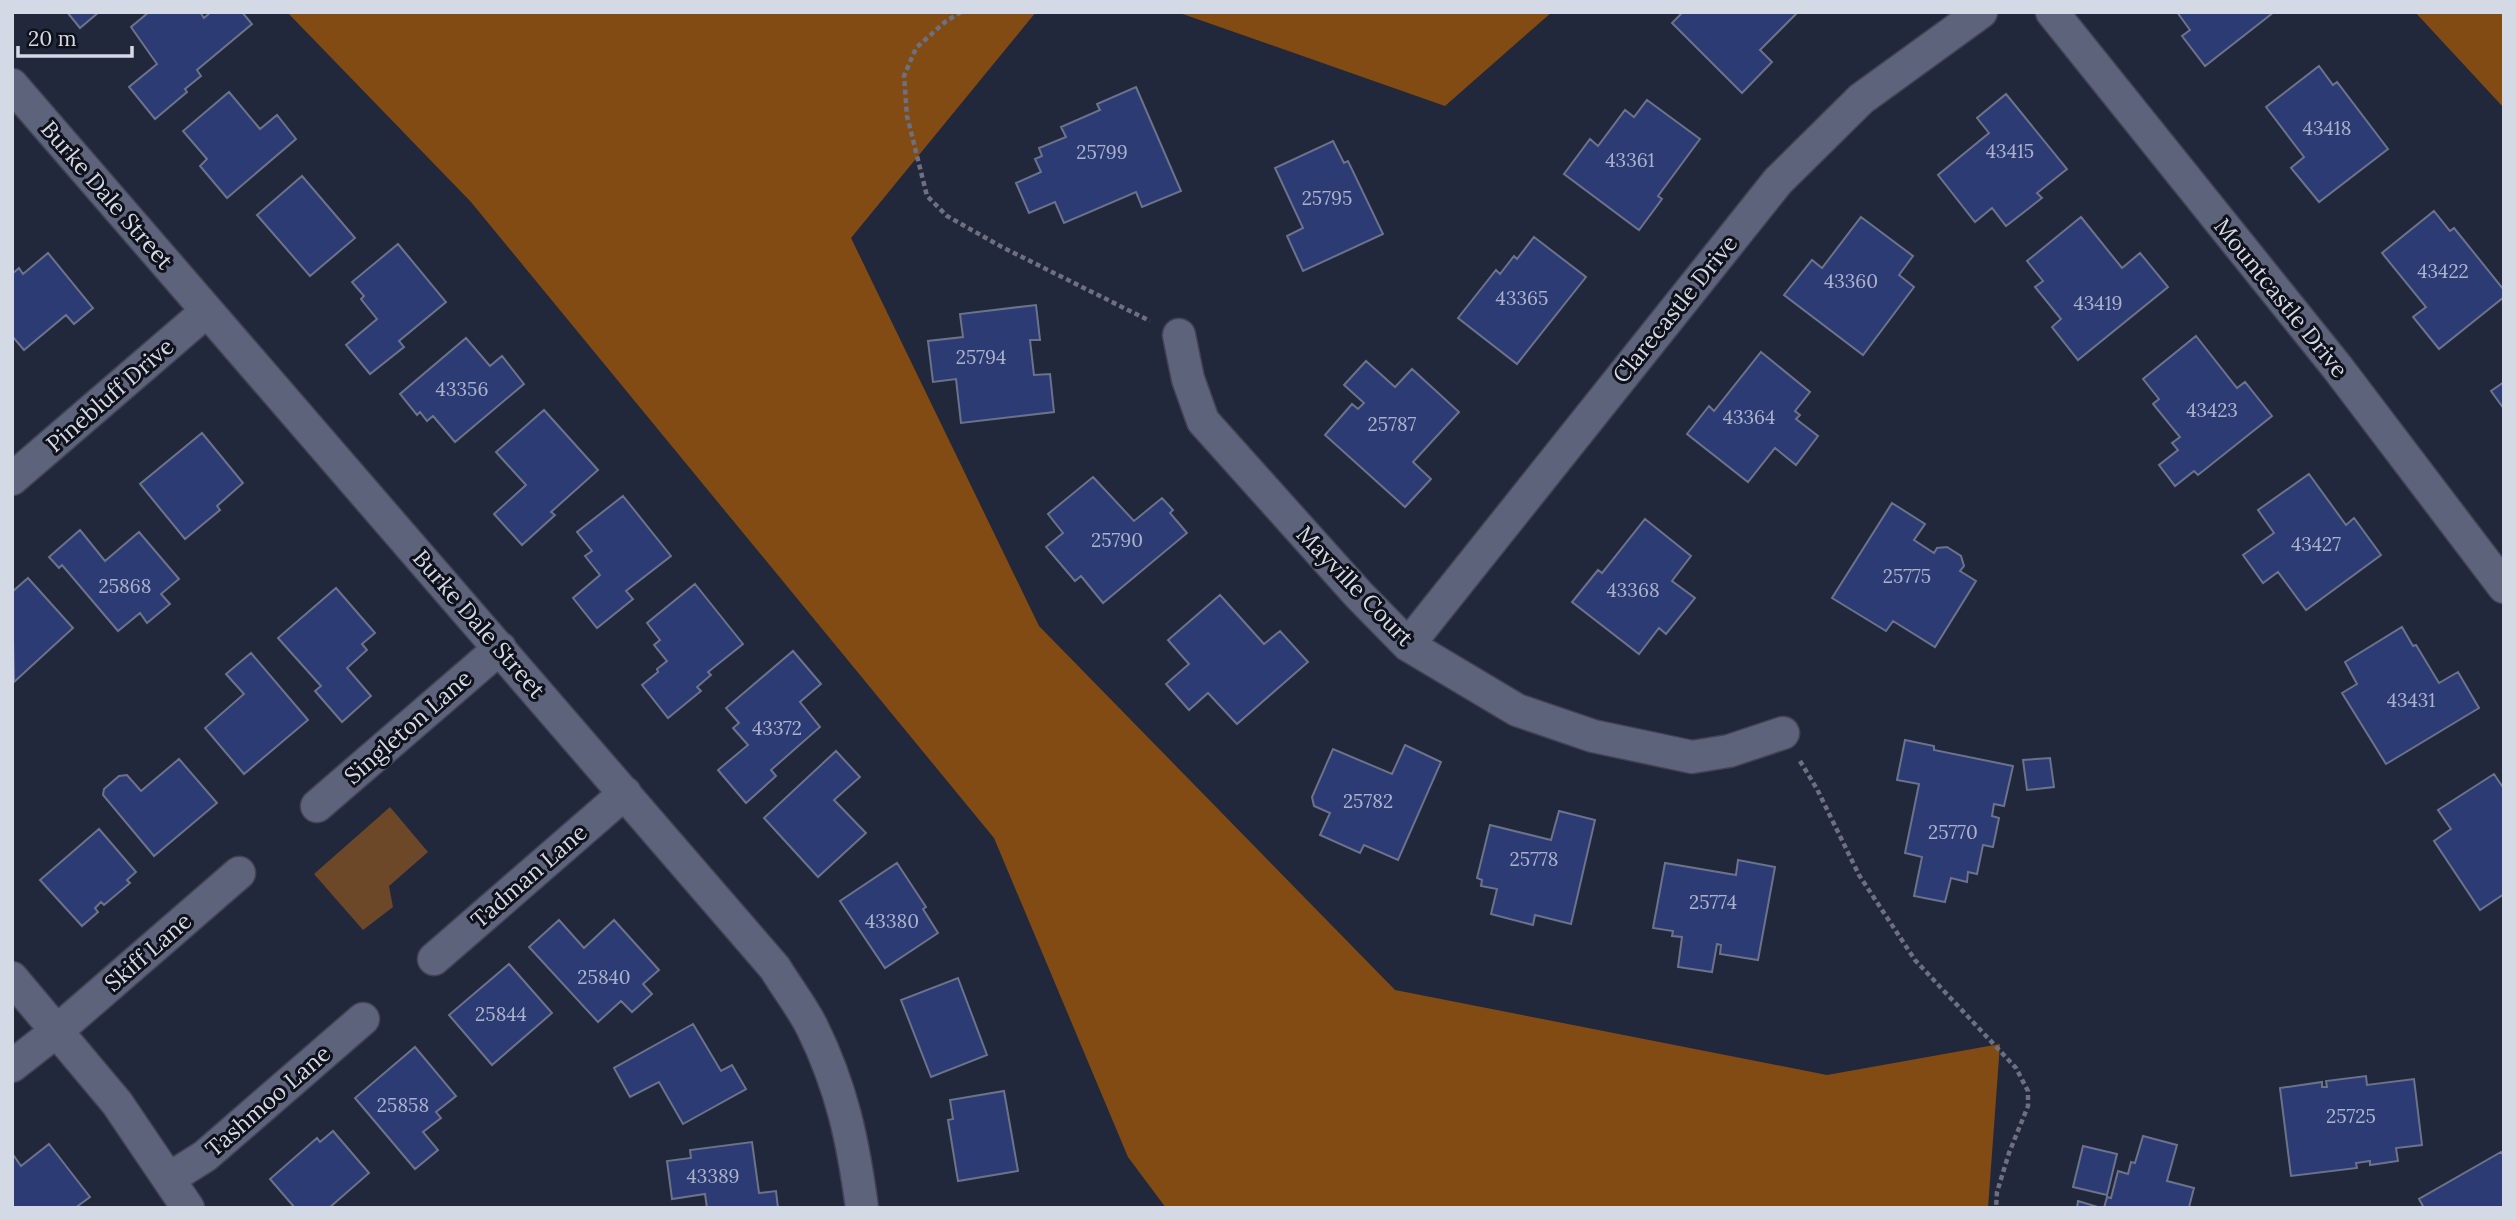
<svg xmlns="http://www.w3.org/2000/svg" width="2516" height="1220" font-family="Lora,serif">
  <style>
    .green { fill: #6c4728 }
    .forest { fill: #824b14 }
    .building { fill: #2d3b75; stroke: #6b738b; stroke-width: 2 }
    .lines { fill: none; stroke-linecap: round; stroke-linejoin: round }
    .minor-casing { stroke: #3f4455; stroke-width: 35 }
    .path { stroke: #6b7181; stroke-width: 4.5; stroke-dasharray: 5 3.5; stroke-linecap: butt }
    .minor { stroke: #5c637a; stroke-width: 32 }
    .labels { text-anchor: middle; stroke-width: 6; stroke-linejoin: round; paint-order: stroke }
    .number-label { font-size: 19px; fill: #aab2ca }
    .street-label { font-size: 23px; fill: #d4d9e6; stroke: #0e111a }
  </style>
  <rect width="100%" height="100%" fill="#22283b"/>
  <!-- green -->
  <path class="green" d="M390 807 428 852 389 886 393 907 363 930 314 874Z"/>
  <!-- forest -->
  <path class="forest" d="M287 12H1036L851 238 1039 626 1395 990 1827 1075 2000 1044 1988 1208H1166L1128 1157 994 838 471 202Z
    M1177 12H1552L1445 106Z
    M2415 12H2504V108Z"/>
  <!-- building -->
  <path class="building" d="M67 12H99L80 28Z
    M149 12H200L204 18 211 12H242L252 24 197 70 201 76 185 89 187 92 155 119 129 87 157 64 131 27Z
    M1683 12H1798L1760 50 1772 62 1742 93 1672 23Z
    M2177 12H2274L2205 66 2182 36 2190 30Z
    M2319 66 2333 85 2337 82 2388 149 2319 202 2291 168 2304 157 2266 107Z
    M1136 87 1181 191 1142 207 1136 192 1064 223 1055 202 1029 213 1016 183 1041 172 1035 159 1042 156 1039 148 1066 137 1061 127 1100 110 1097 104Z
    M229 92 260 129 277 115 296 139 227 198 200 166 207 159 183 131Z
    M2006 94 2067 169 2037 193 2042 198 2006 226 1992 208 1975 222 1938 175 1989 133 1977 118Z
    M1647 100 1700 139 1658 196 1662 199 1639 230 1564 174 1590 139 1598 146 1625 110 1634 117Z
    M1333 141 1344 163 1348 161 1383 234 1303 271 1287 236 1303 228 1275 168Z
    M302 176 355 238 310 276 257 215Z
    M2434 211 2450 231 2454 228 2504 290V297L2439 349 2413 317 2426 307 2382 253Z
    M1861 217 1913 256 1899 275 1914 287 1863 355 1784 295 1812 260 1822 268Z
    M2081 217 2122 268 2140 253 2168 287 2078 360 2052 327 2061 319 2035 287 2043 281 2027 261Z
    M1534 237 1586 277 1517 364 1458 318 1496 270 1500 274 1514 256 1517 259Z
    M398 244 446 302 399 341 404 347 370 374 346 345 377 319 361 299 364 296 352 282Z
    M48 253 93 308 74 324 66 315 24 350 12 336V274L19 268 23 274Z
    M1036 305 1040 340H1030L1034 375 1050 374 1054 412 961 423 956 379 933 382 928 341 963 337 960 314Z
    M2196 336 2237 388 2245 382 2272 416 2198 475 2194 471 2175 486 2159 465 2178 450 2172 443 2180 437 2153 404 2159 399 2143 379Z
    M466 338 490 366 502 356 524 384 455 442 433 416 427 421 420 412 417 415 400 394Z
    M1761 352 1810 392 1795 411 1800 415 1796 419 1818 436 1796 465 1775 448 1748 482 1687 434 1709 406 1714 411Z
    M1366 361 1395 387 1412 369 1459 412 1413 462 1431 479 1405 507 1325 435 1352 404 1358 409 1364 403 1344 385Z
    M2504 382V409L2491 391Z
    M544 410 598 470 551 512 555 515 522 545 494 514 526 485 496 452Z
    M202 433 243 483 217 506 220 510 185 539 140 484Z
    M2309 474 2346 525 2354 518 2381 555 2306 610 2278 572 2263 583 2243 555 2274 533 2258 510Z
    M1093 477 1134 521 1162 498 1173 510 1170 513 1187 533 1103 603 1081 576 1075 581 1046 547 1063 533 1048 514Z
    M623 496 671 556 626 591 633 599 597 628 573 598 600 575 585 556 592 551 577 532Z
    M1892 503 1925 524 1914 540 1934 553 1937 548 1947 547 1961 556 1964 566 1960 571 1976 581 1935 647 1893 621 1886 631 1832 598Z
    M1645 519 1691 556 1672 581 1695 598 1666 634 1659 628 1639 654 1572 602 1598 570 1602 573Z
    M80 530 105 561 139 532 179 579 161 594 170 604 147 623 140 613 118 631 62 565 59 568 49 557Z
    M28 578 73 628 14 682 12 592Z
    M695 584 743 644 708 672 711 675 697 687 701 691 668 718 642 685 658 672 657 669 667 661 654 645 660 640 647 623Z
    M336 588 375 633 362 644 367 650 347 668 371 696 342 722 315 691 321 686 278 638Z
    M1220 595 1264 644 1280 631 1308 662 1237 724 1208 693 1189 710 1166 684 1189 664 1168 640Z
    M2402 627 2413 646 2416 645 2439 683 2458 672 2479 708 2386 764 2342 693 2357 684 2345 662Z
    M793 651 821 684 800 702 820 727 771 770 776 776 746 803 718 770 748 745 733 728 739 723 726 708Z
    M251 653 308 720 244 774 205 728 244 694 226 674Z
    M1905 740 1934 746V750L2013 766 2004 806 1994 804 1992 816 1999 818 1993 847 1983 845 1977 874 1968 872 1967 882 1951 878 1945 902 1914 896 1922 857 1905 853 1919 784 1897 780Z
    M1405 745 1441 762 1398 860 1364 845 1360 853 1320 835 1330 813 1314 806 1312 797 1333 749 1392 774Z
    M836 751 860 777 834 800 866 833 818 877 764 818Z
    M2050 758 2054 787 2027 790 2023 760Z
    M179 759 217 803 154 856 103 795 104 789 119 776 127 775 141 791Z
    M2494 774 2504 789V894L2480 910 2434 841 2451 829 2438 810Z
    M1559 811 1595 820 1571 924 1535 915 1533 925 1491 914 1497 889 1481 886 1482 880 1477 878 1490 825 1551 840Z
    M99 829 136 872 127 880 130 883 104 905 101 902 95 908 98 912 82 926 40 880Z
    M1738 860 1775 867 1758 960 1720 954 1721 945 1717 944 1712 972 1678 967 1682 937 1672 936 1673 931 1653 928 1665 863 1736 875Z
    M897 863 926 907 923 909 938 933 885 968 840 901Z
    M559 920 584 948 614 920 659 970 643 984 652 994 632 1012 621 1001 598 1022 529 947Z
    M509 964 552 1013 492 1065 449 1015Z
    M958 978 987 1055 931 1077 901 1000Z
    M693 1024 721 1071 732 1065 746 1089 683 1124 659 1082 630 1097 614 1068Z
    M415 1047 456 1096 436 1112 441 1118 423 1132 438 1150 415 1169 355 1098Z
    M2366 1076 2367 1085 2414 1079 2422 1145 2396 1148 2398 1161 2370 1165V1161L2356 1163 2357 1168 2291 1176 2280 1088 2322 1082V1087H2327L2326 1081Z
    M1004 1091 1018 1171 958 1181 948 1120 953 1119 950 1100Z
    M333 1131 369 1173 329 1208H295L270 1179 317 1138 320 1142Z
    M2143 1136 2177 1145 2167 1181 2194 1188 2189 1207 2193 1208H2104L2107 1197 2111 1198 2118 1171 2128 1174 2131 1162 2135 1163Z
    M752 1142 759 1193 776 1191 778 1208H707L705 1194 672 1199 667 1161 691 1158 690 1150Z
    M49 1144 90 1197 75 1208H12V1158L14 1156 21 1166Z
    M2083 1146 2117 1154 2107 1195 2073 1187Z
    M2501 1152 2504 1156V1208H2424L2419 1199Z
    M2078 1201 2101 1208H2077Z"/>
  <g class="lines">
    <!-- minor casing -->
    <g class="minor-casing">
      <path id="minor" d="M2052 12 2337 367 2504 587
        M12 85 775 968C787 988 802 1007 812 1027 842 1088 853 1141 862 1208
        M1179 335 1188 379 1203 421 1359 595 1408 645 1517 710 1593 736 1692 757 1729 751 1783 733
        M12 479 207 311
        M1408 645 1778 181 1861 99 1981 12
        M317 806 500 648
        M434 959 625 793
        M12 978 117 1103 188 1208
        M12 1066 58 1030 239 873
        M170 1178 205 1156 363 1019"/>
    </g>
    <!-- path -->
    <path class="path" d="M961 12 945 22 916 48 904 76 907 116 927 196 947 216 1002 247 1150 321
      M1800 761 1817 789 1859 875 1915 960 2016 1068 2028 1091V1106L2009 1153 1997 1192 1996 1208"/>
    <!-- minor -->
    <use href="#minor" class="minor"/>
  </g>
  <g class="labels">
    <!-- number labels -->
    <g class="number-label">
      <text x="2327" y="135">43418</text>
      <text x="2010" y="158">43415</text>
      <text x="1102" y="159">25799</text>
      <text x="1630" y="167">43361</text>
      <text x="1327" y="205">25795</text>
      <text x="2443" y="278">43422</text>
      <text x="1851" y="288">43360</text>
      <text x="1522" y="305">43365</text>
      <text x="2098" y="310">43419</text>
      <text x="981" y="364">25794</text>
      <text x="462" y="396">43356</text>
      <text x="2212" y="417">43423</text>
      <text x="1749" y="424">43364</text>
      <text x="1392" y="431">25787</text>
      <text x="1117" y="547">25790</text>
      <text x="2316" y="551">43427</text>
      <text x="1907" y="583">25775</text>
      <text x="125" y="593">25868</text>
      <text x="1633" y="597">43368</text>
      <text x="2411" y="707">43431</text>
      <text x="777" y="735">43372</text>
      <text x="1368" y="808">25782</text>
      <text x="1953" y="839">25770</text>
      <text x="1534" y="866">25778</text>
      <text x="1713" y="909">25774</text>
      <text x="892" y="928">43380</text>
      <text x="604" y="984">25840</text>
      <text x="501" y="1021">25844</text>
      <text x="403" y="1112">25858</text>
      <text x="2351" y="1123">25725</text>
      <text x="713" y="1183">43389</text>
    </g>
    <!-- street labels -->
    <g class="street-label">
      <text transform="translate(107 195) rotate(49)" y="8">Burke Dale Street</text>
      <text transform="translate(2281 298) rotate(51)" y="8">Mountcastle Drive</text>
      <text transform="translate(1675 309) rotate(-51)" y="8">Clarecastle Drive</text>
      <text transform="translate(110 395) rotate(-41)" y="8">Pinebluff Drive</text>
      <text transform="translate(1355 586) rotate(46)" y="8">Mayville Court</text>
      <text transform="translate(479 624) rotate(49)" y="8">Burke Dale Street</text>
      <text transform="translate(408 727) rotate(-41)" y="8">Singleton Lane</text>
      <text transform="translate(529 876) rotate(-41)" y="8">Tadman Lane</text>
      <text transform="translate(148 952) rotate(-41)" y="8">Skiff Lane</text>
      <text transform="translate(268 1101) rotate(-41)" y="8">Tashmoo Lane</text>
    </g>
  </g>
  <!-- border -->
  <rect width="2516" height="1220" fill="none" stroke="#d4d9e6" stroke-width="28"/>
  <!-- scale -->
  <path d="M18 46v10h114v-10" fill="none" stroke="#d4d9e6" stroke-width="3.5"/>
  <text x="28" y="46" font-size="21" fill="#d4d9e6" stroke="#0e111a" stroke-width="5" paint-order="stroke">20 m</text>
</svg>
